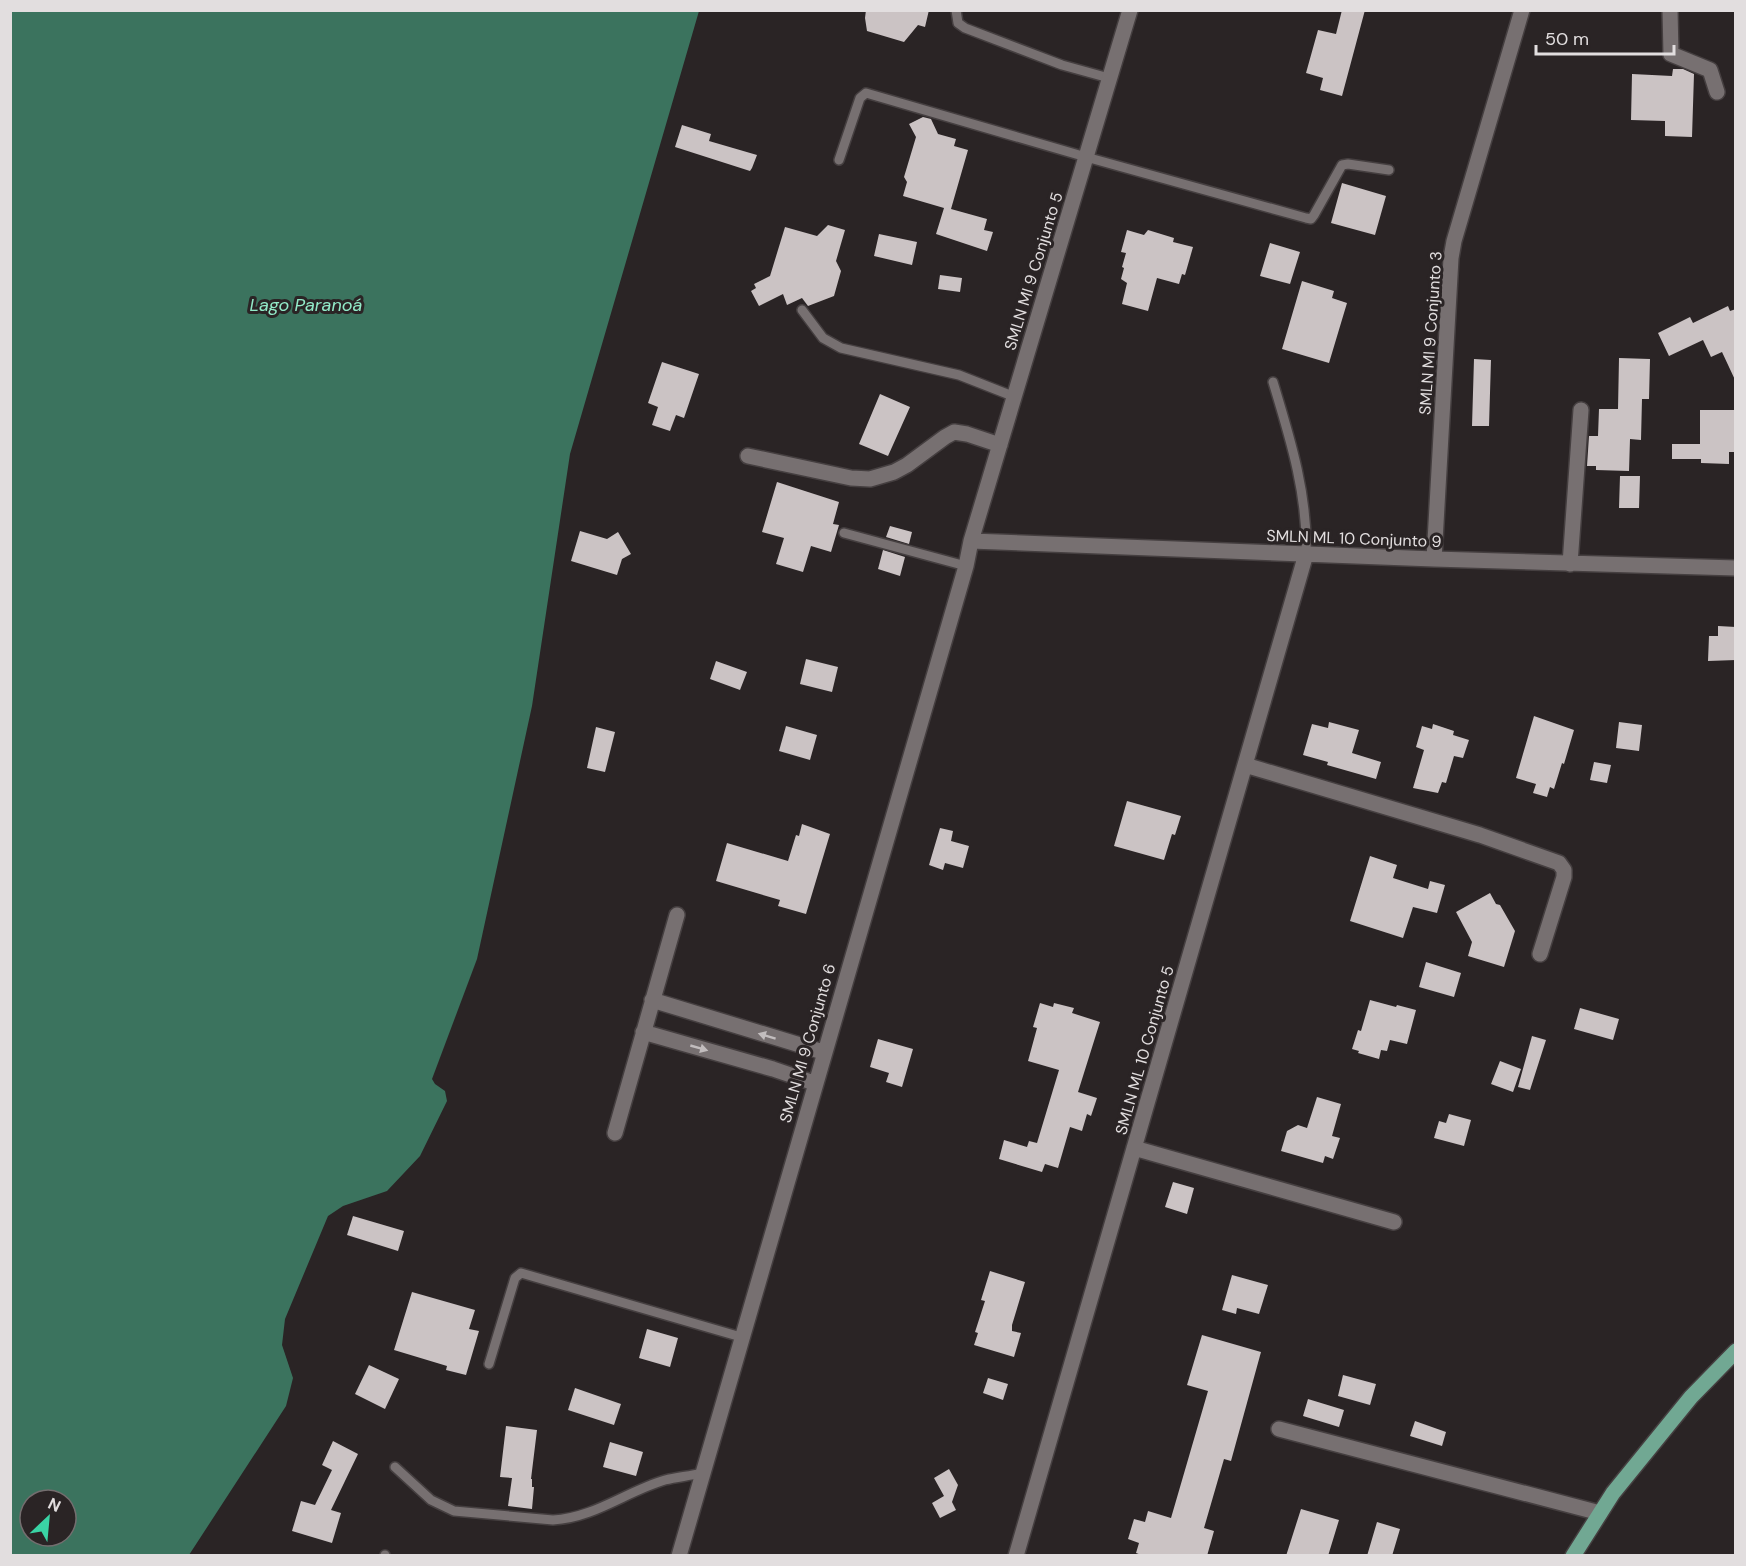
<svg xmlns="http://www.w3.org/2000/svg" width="1746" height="1566" font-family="'DM Sans',sans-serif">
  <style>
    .water { fill: #3b735e; fill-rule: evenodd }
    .building { fill: #cbc3c4 }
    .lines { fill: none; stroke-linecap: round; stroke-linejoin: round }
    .lane-casing { stroke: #453f40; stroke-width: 12 }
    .street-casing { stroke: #453f40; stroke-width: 18 }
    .primary-casing { stroke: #453f40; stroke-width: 18 }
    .lane { stroke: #777071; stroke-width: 9 }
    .street { stroke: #777071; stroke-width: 15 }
    .primary { stroke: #71a893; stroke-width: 15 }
    .oneway { fill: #c2bdbe }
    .labels { text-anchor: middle; stroke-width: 6; stroke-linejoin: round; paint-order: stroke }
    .street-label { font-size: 16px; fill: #e2dedf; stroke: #2a2425 }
    .water-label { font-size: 18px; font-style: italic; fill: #92eac8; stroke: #2a2425 }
  </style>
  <rect width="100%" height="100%" fill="#2a2425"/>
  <!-- water -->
  <path class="water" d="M11 10 699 11 570 454 532 706 477 959 432 1079 435 1084 445 1091 447 1101 420 1156 387 1191 343 1206 328 1216 285 1319 282 1345 293 1378 286 1406 189 1555H11ZM30 1500H66V1536H30Z"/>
  <!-- building -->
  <path class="building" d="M866 10H929L925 27 918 25 904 42 867 31 865 18Z
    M1342 10H1365L1342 96 1320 90 1323 78 1306 73 1318 30 1336 34Z
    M1673 69H1683L1694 74 1692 137 1665 136V121L1631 120 1632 74 1672 76Z
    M923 117 931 119 938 134 956 139 954 146 968 150 951 209 987 219 984 230 993 232 987 251 936 234 944 208 903 196 907 182 904 177 916 137 909 124Z
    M682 125 711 134 709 141 757 155 752 168 750 171 675 147Z
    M1342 183 1386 196 1375 235 1331 223Z
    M828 225 845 230 836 261 841 271 834 296 808 306 802 298 787 305 783 294 759 306 751 291 756 288 754 284 770 276 785 227 817 236Z
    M1127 230 1144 235 1148 230 1174 238 1173 242 1193 247 1185 275 1182 274 1179 284 1157 278 1148 311 1122 304 1127 283 1121 279 1124 268 1122 267 1126 253 1121 252Z
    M879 234 917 242 912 265 874 256Z
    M1270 243 1300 252 1290 284 1260 276Z
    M940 275 962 278 960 292 938 289Z
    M1302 281 1334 291 1332 298 1347 303 1329 363 1282 349Z
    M1728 306 1730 311 1736 309V382L1722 352 1711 357 1703 340 1669 356 1658 333 1690 317 1693 323Z
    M1619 358 1650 359 1649 399H1642L1641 440 1630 439 1629 471 1596 470V466H1587L1589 436H1598L1599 409H1618Z
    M1474 359 1491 360 1489 426H1472Z
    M662 362 699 374 684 418 676 415 670 431 652 425 658 407 648 403Z
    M880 394 910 407 888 456 859 444Z
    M1700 410H1736V452H1729V464L1701 463V459H1672V444H1700Z
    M1620 476H1640L1639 508H1619Z
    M777 482 839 502 833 524 839 525 831 552 811 546 803 572 776 564 784 538 762 532Z
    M890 526 912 532 909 544 886 537Z
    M580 531 607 539 618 532 631 554 622 559 617 575 571 561Z
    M883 550 905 557 900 576 878 569Z
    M1718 626 1736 627V660L1708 661 1709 636H1718Z
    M806 659 838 667 832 692 800 684Z
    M716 661 747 672 740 690 710 679Z
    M1534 716 1574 730 1564 764 1562 763 1554 789 1550 787 1547 797 1533 793 1536 784 1516 778Z
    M1329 722 1359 730 1352 753 1381 762 1376 779 1327 765 1328 762 1303 755 1312 724 1328 728Z
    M1619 722 1642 725 1639 751 1616 748Z
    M1433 724 1454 731 1453 735 1469 740 1463 758 1454 756 1446 783 1442 782 1438 793 1413 788 1424 750 1416 747 1422 726 1432 729Z
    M786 726 817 735 810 760 779 751Z
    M596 727 615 732 605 772 587 768Z
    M1594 762 1611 765 1607 783 1590 780Z
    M1127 801 1181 816 1175 835 1172 834 1164 860 1114 846Z
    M802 824 830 834 806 914 778 906 780 900 716 881 727 843 788 861 796 835 799 836Z
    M940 828 953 831 951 841 969 846 963 868 945 863 943 870 929 865Z
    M1370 856 1397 865 1393 878 1428 889 1430 881 1445 885 1437 913 1413 907 1403 938 1350 921Z
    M1490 893 1496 904 1500 905 1515 931 1504 967 1468 956 1472 942 1456 912Z
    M1426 962 1461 973 1454 997 1419 987Z
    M1370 1000 1396 1007 1397 1005 1416 1010 1407 1044 1390 1040 1387 1051 1381 1050 1379 1059 1358 1053 1359 1051 1352 1049 1358 1030 1361 1031Z
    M1040 1003 1053 1007 1054 1003 1074 1008 1072 1013 1100 1022 1078 1092 1097 1098 1091 1116 1087 1114 1082 1131 1070 1127 1058 1168 1045 1164 1042 1172 999 1159 1004 1140 1027 1147 1029 1141 1037 1143 1059 1070 1028 1061 1037 1028 1033 1027Z
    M1580 1008 1619 1019 1613 1040 1574 1029Z
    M1532 1036 1546 1040 1530 1090 1518 1087Z
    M878 1039 913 1049 902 1087 886 1082 889 1073 870 1067Z
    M1500 1061 1521 1069 1513 1092 1491 1084Z
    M1317 1097 1341 1104 1332 1136 1340 1138 1333 1159 1325 1156 1323 1163 1281 1151 1287 1131 1298 1125 1307 1128Z
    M1449 1114 1471 1120 1464 1146 1434 1138 1439 1121 1446 1123Z
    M1173 1182 1194 1188 1187 1214 1165 1207Z
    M353 1216 404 1231 398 1251 347 1235Z
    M990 1271 1025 1282 1012 1325V1331L1021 1333 1014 1357 974 1345 978 1333 975 1332 985 1301 981 1300Z
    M1232 1275 1268 1285 1259 1314 1237 1308 1236 1314 1222 1310Z
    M412 1292 475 1310 469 1329 479 1331 466 1375 446 1370 447 1366 394 1350Z
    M647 1329 678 1338 670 1367 639 1358Z
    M1202 1335 1261 1352 1231 1461 1224 1459 1204 1528 1214 1531 1207 1556H1144L1136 1553 1139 1543 1128 1539 1134 1519 1145 1522 1148 1511 1171 1518 1208 1391 1187 1385Z
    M369 1365 399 1379 385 1409 355 1394Z
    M1343 1375 1376 1384 1370 1405 1338 1396Z
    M988 1378 1008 1384 1003 1400 983 1393Z
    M575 1388 621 1404 614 1425 568 1410Z
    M1308 1399 1344 1410 1339 1427 1303 1416Z
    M1415 1421 1446 1432 1442 1446 1410 1436Z
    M506 1426 537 1430 531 1479H532V1487H534L532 1509 508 1506 512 1478 500 1477Z
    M333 1441 358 1454 331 1510 341 1513 332 1543 292 1531 301 1501 315 1505 332 1470 322 1465Z
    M610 1442 643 1452 636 1476 603 1467Z
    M949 1469 958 1485 952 1502 956 1510 940 1518 932 1503 944 1496 934 1478Z
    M1301 1509 1339 1520 1328 1556H1286Z
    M1377 1522 1400 1529 1392 1556H1367Z"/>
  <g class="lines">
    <!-- lane casing -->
    <g class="lane-casing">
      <path id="lane" d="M956 10 958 23 965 28 1062 65 1109 78
        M839 160 860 98 866 93 1086 157 1306 218 1311 219 1314 215 1342 165 1348 164 1389 170
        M802 310 823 338 841 348 959 375 1015 397
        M1273 382C1290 438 1308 495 1306 554
        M844 533 966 566
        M489 1364 515 1278 521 1273 741 1337
        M395 1467 431 1500 454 1511 553 1520C594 1518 627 1491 665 1480 677 1477 690 1476 702 1473
        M385 1555V1556"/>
    </g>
    <!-- street casing -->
    <g class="street-casing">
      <path id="street" d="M1670 10 1671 54 1710 70 1717 92
        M748 456 851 478 870 479 894 472 907 465 945 437 954 432 967 434 1000 445
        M971 541 1434 559 1736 568
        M1434 559 1451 258 1454 241 1522 10
        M1570 564 1581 410
        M1245 765 1480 835 1559 863 1564 870V877L1540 954
        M652 1000 823 1052
        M643 1032 773 1069 814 1083
        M615 1133 677 915
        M1134 1148 1394 1222
        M1279 1429 1600 1513
        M679 1556 966 566 971 541 1130 10
        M1016 1556 1306 554"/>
    </g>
    <!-- primary casing -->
    <g class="primary-casing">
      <path id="primary" d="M1573 1556 1613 1493 1691 1397 1736 1351"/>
    </g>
    <!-- lane -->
    <use href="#lane" class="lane"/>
    <!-- street -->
    <use href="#street" class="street"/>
    <!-- primary -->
    <use href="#primary" class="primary"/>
  </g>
  <!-- one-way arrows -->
  <defs><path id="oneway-solid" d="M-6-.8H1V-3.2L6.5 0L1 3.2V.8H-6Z" transform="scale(1.5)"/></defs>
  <g class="oneway">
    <use href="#oneway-solid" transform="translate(767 1036) rotate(-163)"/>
    <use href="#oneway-solid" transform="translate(699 1048) rotate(16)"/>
  </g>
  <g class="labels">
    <!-- street labels -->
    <g class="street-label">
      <text transform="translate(1033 271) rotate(-73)" y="6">SMLN MI 9 Conjunto 5</text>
      <text transform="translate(1430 333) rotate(-86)" y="6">SMLN MI 9 Conjunto 3</text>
      <text transform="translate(1354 538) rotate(2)" y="6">SMLN ML 10 Conjunto 9</text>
      <text transform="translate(807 1043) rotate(-74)" y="6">SMLN MI 9 Conjunto 6</text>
      <text transform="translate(1144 1050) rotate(-74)" y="6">SMLN ML 10 Conjunto 5</text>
    </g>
    <!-- water labels -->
    <g class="water-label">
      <text x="306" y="311">Lago Paranoá</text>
    </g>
  </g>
  <!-- border -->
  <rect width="1746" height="1566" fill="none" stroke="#e2dedf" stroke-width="24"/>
  <!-- north arrow -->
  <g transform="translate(48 1518) rotate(26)"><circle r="28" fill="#2a2425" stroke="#746e6f" stroke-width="1.5"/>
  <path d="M0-4.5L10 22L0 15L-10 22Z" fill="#3ad4a5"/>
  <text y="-9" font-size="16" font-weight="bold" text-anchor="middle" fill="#e2dedf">N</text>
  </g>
  <!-- scale -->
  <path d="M1536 45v9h138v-9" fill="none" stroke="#e2dedf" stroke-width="3"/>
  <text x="1545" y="45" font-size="18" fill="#e2dedf" stroke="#2a2425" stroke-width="4.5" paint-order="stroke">50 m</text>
</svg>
